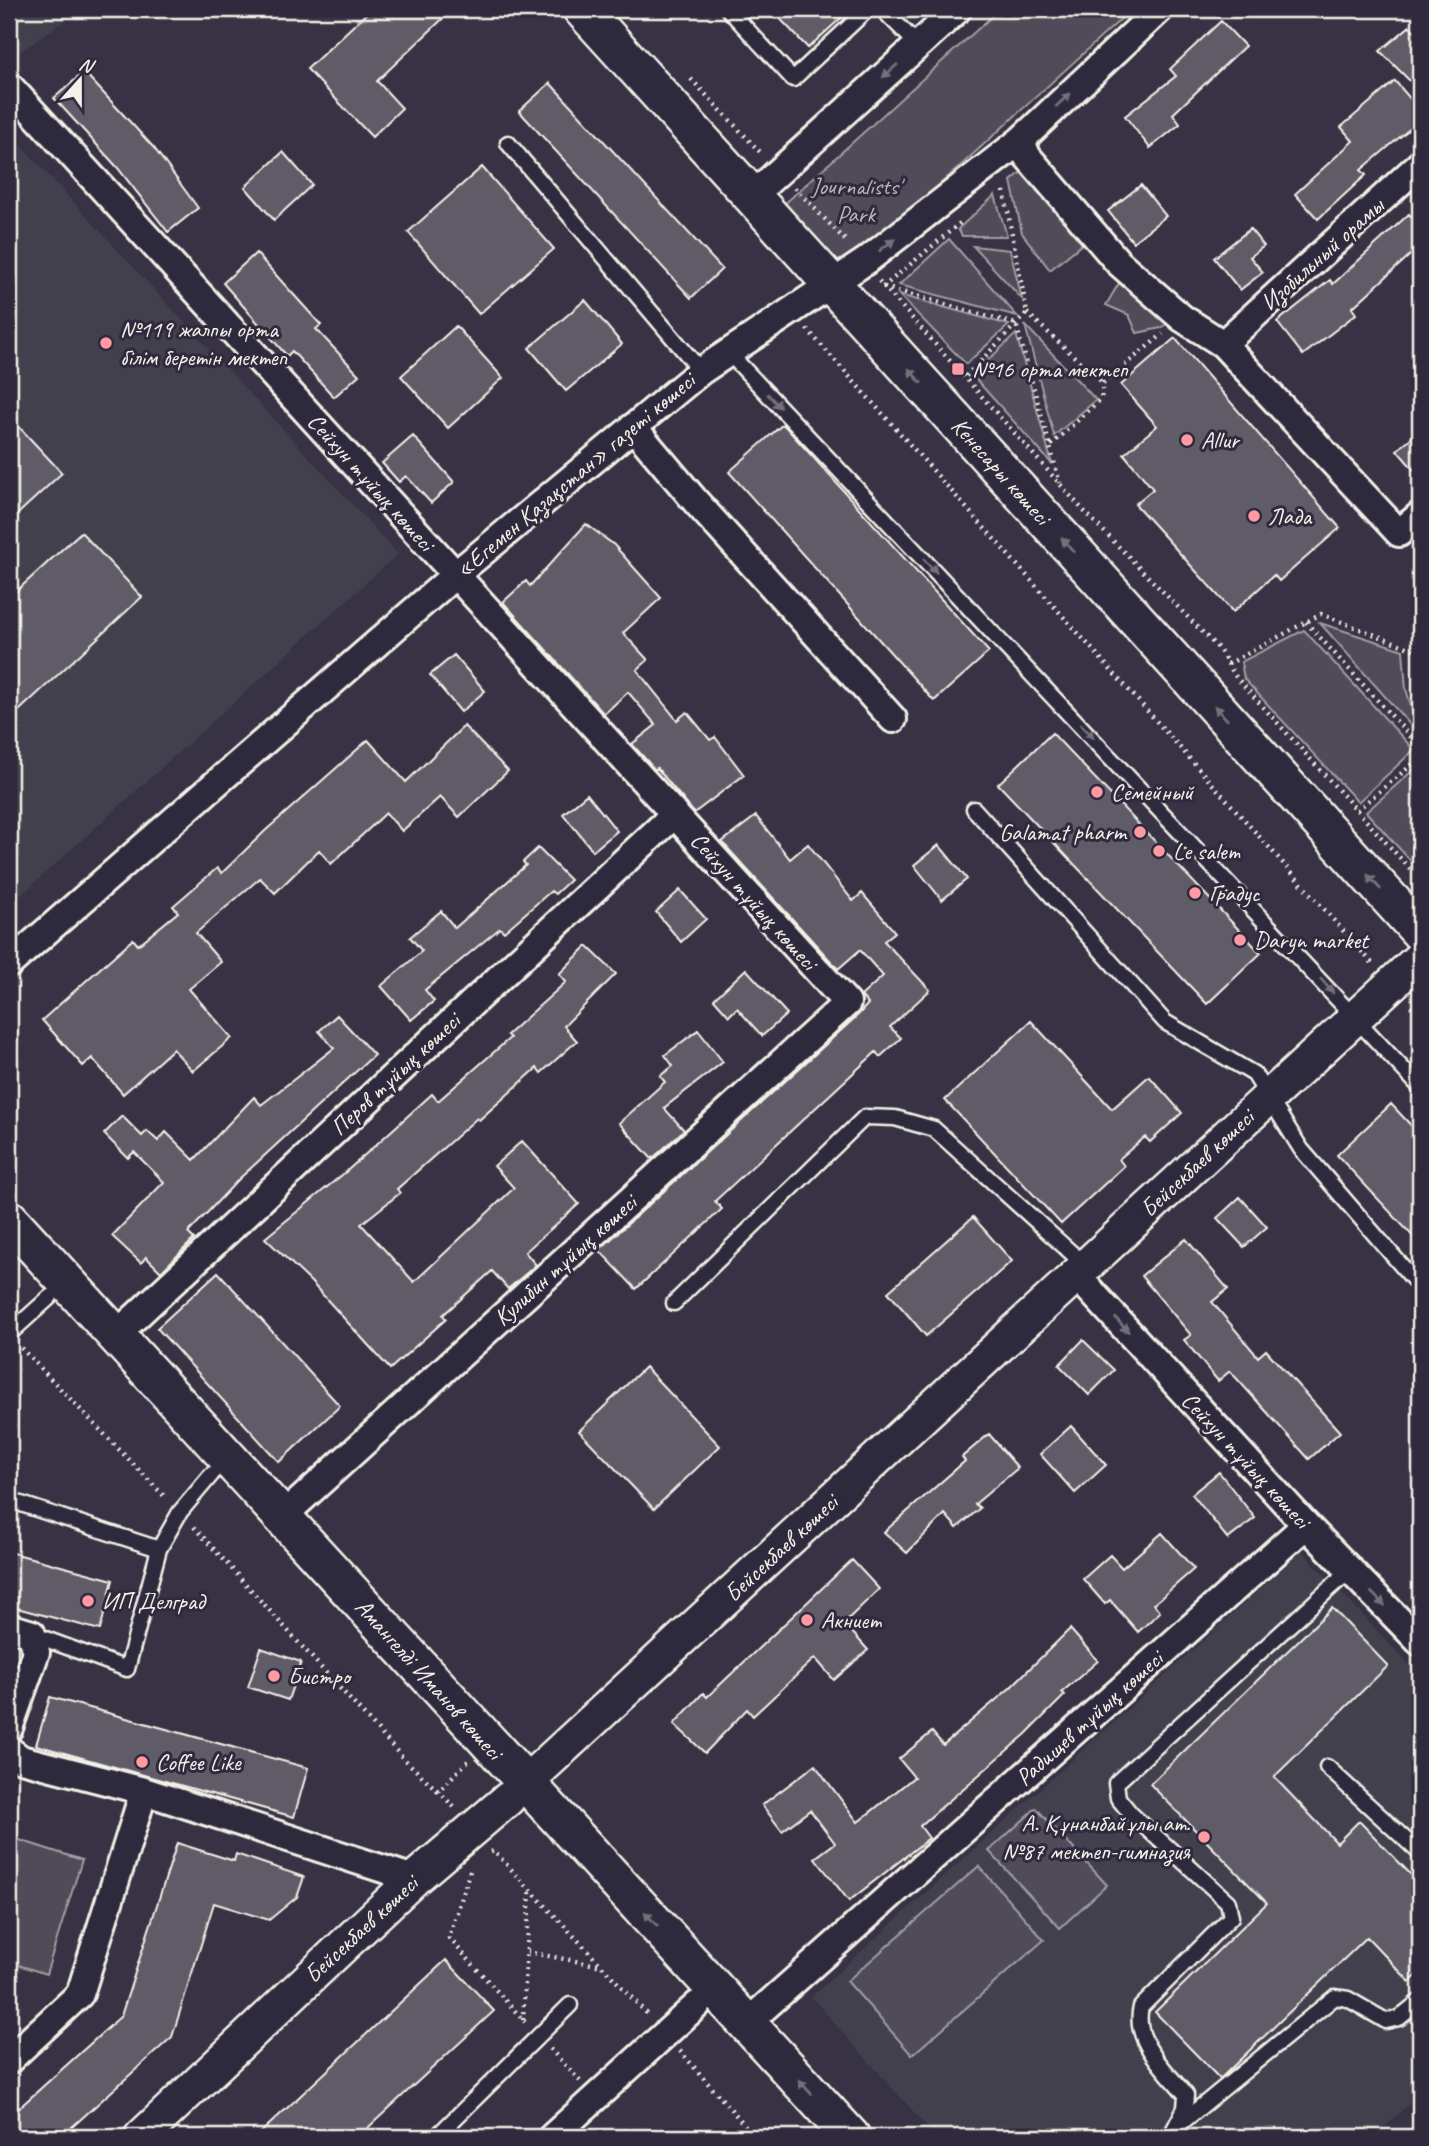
<svg xmlns="http://www.w3.org/2000/svg" width="1429" height="2146" font-family="Caveat,sans-serif">
  <style>
    .built { fill: #433f4e }
    .green { fill: #504b59; stroke: #a29ea0; stroke-width: 2 }
    .building { fill: #5f5c67; stroke: #f4f1e8; stroke-width: 2 }
    .lines { fill: none; stroke-linecap: round; stroke-linejoin: round }
    .service-casing { stroke: #f4f1e8; stroke-width: 19 }
    .minor-casing { stroke: #f4f1e8; stroke-width: 32 }
    .tertiary-casing { stroke: #f4f1e8; stroke-width: 38 }
    .secondary-casing { stroke: #f4f1e8; stroke-width: 42 }
    .path { stroke: #f4f1e8; stroke-width: 4.5; stroke-dasharray: 2 5; stroke-linecap: butt }
    .service { stroke: #2f2a3d; stroke-width: 14 }
    .minor { stroke: #2f2a3d; stroke-width: 26 }
    .tertiary { stroke: #2f2a3d; stroke-width: 33 }
    .secondary { stroke: #2f2a3d; stroke-width: 37 }
    .oneway { fill: #747079 }
    .poi-dot { fill: #ff9aa2; stroke: #2f2a3d; stroke-width: 2.5 }
    .labels { text-anchor: middle; stroke-width: 6; stroke-linejoin: round; paint-order: stroke }
    .park-label { font-size: 24px; fill: #bbb7b6; stroke: #2f2a3d }
    .street-label { font-size: 24px; fill: #f4f1e8; stroke: #2f2a3d }
    .poi-label { font-size: 24px; fill: #f4f1e8; stroke: #2f2a3d; text-anchor: start }
  </style>
  <rect width="100%" height="100%" fill="#373244"/>
  <filter id="ink" filterUnits="userSpaceOnUse"><feTurbulence type="fractalNoise" baseFrequency=".0143" numOctaves="2"/><feDisplacementMap in="SourceGraphic" scale="14" xChannelSelector="R" yChannelSelector="G"/><feConvolveMatrix kernelMatrix="1 2 1 2 8 2 1 2 1" color-interpolation-filters="sRGB"/></filter>
  <g filter="url(#ink)">
    <!-- built -->
    <path class="built" d="M9 9H81L9 60Z
      M9 132 398 554 9 906Z
      M1302 1551 1420 1676V2094L1373 2137H936L811 1997Z"/>
    <!-- green -->
    <path class="green" d="M1000 9H1132L844 272 781 207Z
      M1024 170 1082 244 1050 270 1022 233 1011 181Z
      M995 195 1007 236H962L958 229Z
      M949 239 1017 316 899 285Z
      M973 246 1010 250 1022 299Z
      M1119 283 1172 321 1161 328 1137 333 1129 315 1106 305Z
      M899 295 1009 325 966 364Z
      M1025 325 1096 400 1054 436Z
      M1016 334 1052 464 972 375Z
      M1320 623 1403 650 1406 689 1420 736Z
      M1304 630 1414 750 1358 802 1244 679 1241 662Z
      M1420 764V866L1418 869 1366 812Z
      M1036 1808 1107 1885 1060 1928 989 1851Z
      M10 1837 82 1860 46 1974 9 1962Z
      M979 1866 1044 1940 912 2055 847 1981Z"/>
    <!-- building -->
    <path class="building" d="M371 9H453L377 81 402 108 372 137 307 69Z
      M771 9H851L808 48Z
      M1221 21 1245 46 1173 114 1180 124 1150 148 1125 116 1176 76 1170 69Z
      M1410 26 1420 37V91L1380 51Z
      M84 72 154 148 198 208 168 232 117 167 54 98Z
      M1395 81 1420 110V120L1361 170 1366 175 1318 219 1295 194 1353 141 1341 127Z
      M550 83 722 269 691 298 519 111Z
      M283 152 312 185 274 220 245 187Z
      M482 167 554 249 479 314 408 232Z
      M1141 185 1166 216 1133 242 1108 211Z
      M1409 214 1420 226V246L1352 308 1356 314 1303 355 1277 322 1330 280 1333 284Z
      M1250 229 1264 246 1250 257 1263 272 1240 290 1214 258Z
      M256 253 321 325 316 329 359 375 334 397 292 351 287 356 223 283Z
      M585 300 622 344 566 391 529 348Z
      M456 326 503 378 448 428 401 376Z
      M1175 338 1340 528 1279 581 1274 575 1233 612 1135 504 1153 489 1124 454 1157 426 1121 385Z
      M9 416 62 473 9 522Z
      M783 424 989 652 934 701 729 472Z
      M1420 430V477L1397 450Z
      M413 436 454 482 431 503 406 476 399 482 382 463Z
      M586 524 614 545 661 598 623 633 648 660 637 670 677 720 687 712 710 740 715 737 744 775 694 813 657 768 655 770 632 744 656 725 628 692 604 714 503 602 526 581 530 586Z
      M81 532 142 597 9 720V598Z
      M454 655 485 691 461 712 430 675Z
      M464 726 508 771 459 817 440 797 402 831 386 813 331 864 319 850 275 893 260 878 196 933 221 962 189 989 232 1038 193 1071 173 1049 123 1094 92 1058 83 1066 42 1020 133 939 138 945 178 912 173 906 217 868 222 873 265 831 368 740 406 782Z
      M1052 733 1261 953 1207 1004 998 784Z
      M587 794 617 831 593 851 563 814Z
      M756 816 790 859 808 844 853 901 862 893 895 932 884 941 930 990 890 1027 901 1038 880 1057 876 1052 715 1201 722 1209 636 1289 599 1250 858 1015 868 1004 861 996 883 976 860 950 838 969 722 842Z
      M939 845 967 879 942 900 914 865Z
      M538 848 570 880 555 894 551 891 504 932 500 928 425 990 434 1001 411 1020 381 986 422 951 410 937 441 911 455 928 526 865 523 862Z
      M680 890 706 919 681 942 656 912Z
      M587 946 616 974 564 1026 577 1041 541 1073 537 1068 479 1120 477 1118 397 1189 400 1193 361 1224 414 1282 514 1188 494 1166 522 1141 579 1204 525 1252 536 1265 508 1289 492 1271 443 1315 446 1319 390 1369 311 1282 265 1238 348 1170 432 1094 438 1101 510 1038 507 1035 566 982 559 974Z
      M746 969 787 1014 762 1036 737 1008 729 1016 714 999Z
      M337 1015 374 1055 239 1179 188 1233 194 1239 161 1272 146 1257 141 1263 112 1236 164 1182 134 1152 128 1158 104 1134 122 1116 142 1136 147 1131 158 1141 166 1132 194 1160 254 1097 261 1105 334 1048 319 1031Z
      M1031 1021 1112 1109 1149 1076 1182 1113 1150 1142 1145 1137 1119 1159 1124 1166 1061 1224 945 1100Z
      M698 1030 723 1062 664 1108 684 1130 652 1159 619 1123 665 1082 660 1076 673 1066 665 1055Z
      M1391 1104 1420 1135V1244L1337 1155Z
      M1240 1197 1267 1227 1244 1247 1217 1218Z
      M973 1217 1012 1261 926 1336 888 1292Z
      M1186 1239 1228 1289 1212 1302 1258 1357 1266 1350 1340 1432 1309 1459 1230 1371 1218 1381 1184 1340 1191 1335 1141 1276Z
      M218 1272 340 1406 279 1462 157 1328Z
      M1083 1340 1114 1370 1089 1395 1059 1365Z
      M645 1367 720 1446 654 1509 579 1431Z
      M1071 1426 1106 1465 1075 1493 1040 1454Z
      M989 1434 1018 1468 975 1504 980 1508 957 1528 945 1514 907 1553 884 1532 965 1461 962 1457Z
      M1219 1472 1255 1518 1228 1539 1192 1494Z
      M1162 1533 1194 1569 1154 1604 1160 1612 1138 1632 1110 1600 1105 1604 1083 1579 1110 1555 1122 1568Z
      M9 1552 113 1580 100 1630 9 1606Z
      M852 1560 879 1589 844 1623 868 1650 834 1680 815 1658 753 1716 747 1709 705 1753 674 1724 703 1693 707 1697Z
      M1332 1608 1388 1666 1274 1777 1337 1843 1359 1821 1420 1884V1972L1410 1982 1367 1937 1220 2079 1155 2012 1267 1903 1150 1784Z
      M1070 1629 1098 1661 1062 1692 1065 1695 1026 1734 920 1826 929 1838 849 1901 815 1858 835 1843 810 1810 782 1831 762 1805 815 1765 858 1822 914 1777 899 1759 932 1732 943 1745 1010 1688Z
      M261 1648 301 1662 288 1700 248 1687Z
      M50 1697 308 1768 294 1817 36 1745Z
      M177 1843 234 1861 236 1854 304 1877 297 1897 269 1920 214 1903 172 2037 61 2137H9V2117L121 2016Z
      M446 1960 494 2011 358 2137H256Z"/>
    <g class="lines">
      <!-- service casing -->
      <g class="service-casing">
        <path id="service" d="M728 9 793 79 868 9
          M882 9 918 45
          M508 143 701 371
          M727 351 1420 1087
          M974 809 1165 1022 1254 1074 1301 1149 1420 1287
          M674 1303 865 1117 895 1118 934 1129 1086 1266
          M9 1334 50 1297
          M9 1500 159 1549
          M32 1634 127 1669 159 1549 180 1512 212 1474
          M1327 1767 1420 1853
          M1181 2123 1335 1997 1348 1999 1386 2021 1399 2018 1420 2001
          M436 2137 570 2005
          M1170 2137 1185 2108 1186 2095C1166 2070 1132 2041 1141 2007L1231 1917 1228 1902 1131 1814 1118 1798 1116 1783 1350 1570"/>
      </g>
      <!-- minor casing -->
      <g class="minor-casing">
        <path id="minor" d="M9 86 847 1003 282 1517
          M1021 140 1027 156 1118 262 1182 318 1223 344 1399 533 1420 515
          M752 196 958 9
          M1223 344 1420 164
          M633 427 697 503 893 719
          M9 964 455 575 701 371 866 261 1021 140 1160 9
          M1076 1275 1306 1525 1420 1642
          M116 1335 675 814
          M9 1627 32 1634 36 1652 9 1728
          M9 1750 21 1759 144 1791
          M747 2023 1306 1525
          M9 2060 80 1994 144 1791 414 1879
          M552 2137 697 2005"/>
      </g>
      <!-- tertiary casing -->
      <g class="tertiary-casing">
        <path id="tertiary" d="M525 1783 1420 958
          M141 2137 414 1879 508 1799"/>
      </g>
      <!-- secondary casing -->
      <g class="secondary-casing">
        <path id="secondary" d="M582 9 1420 932
          M9 1219 851 2137"/>
      </g>
      <!-- path -->
      <path class="path" d="M691 79 762 154
        M795 188 847 242
        M879 281 1083 510 1219 649 1236 677 1420 880
        M883 287 960 223
        M884 287 1016 324 1060 483
        M1027 313 1103 383
        M807 329 1372 963
        M966 376 1027 313 1003 186
        M1051 445 1101 399 1103 383 1163 334
        M1306 622 1420 747
        M1228 664 1321 614 1420 652
        M1357 810 1420 758
        M1411 1006 1420 1016
        M21 1348 166 1498
        M194 1527 403 1758 438 1791
        M454 1807 438 1791 468 1761
        M491 1852 494 1851 649 2016
        M470 1871 449 1938 525 2022
        M527 1952 602 1966
        M523 2020 530 1891
        M550 2049 580 2081
        M680 2051 755 2137"/>
      <!-- service -->
      <use href="#service" class="service"/>
      <!-- minor -->
      <use href="#minor" class="minor"/>
      <!-- tertiary -->
      <use href="#tertiary" class="tertiary"/>
      <!-- secondary -->
      <use href="#secondary" class="secondary"/>
    </g>
    <!-- one-way arrows -->
    <defs><path id="oneway-solid" d="M-6-.8H1V-3.2L6.5 0L1 3.2V.8H-6Z" transform="scale(1.75)"/></defs>
    <g class="oneway">
      <use href="#oneway-solid" transform="translate(890 71) rotate(138)"/>
      <use href="#oneway-solid" transform="translate(1063 100) rotate(-43)"/>
      <use href="#oneway-solid" transform="translate(887 245) rotate(-38)"/>
      <use href="#oneway-solid" transform="translate(915 376) rotate(-132)"/>
      <use href="#oneway-solid" transform="translate(774 401) rotate(47)"/>
      <use href="#oneway-solid" transform="translate(1068 545) rotate(-132)"/>
      <use href="#oneway-solid" transform="translate(930 566) rotate(47)"/>
      <use href="#oneway-solid" transform="translate(1221 713) rotate(-132)"/>
      <use href="#oneway-solid" transform="translate(1087 731) rotate(47)"/>
      <use href="#oneway-solid" transform="translate(1374 882) rotate(-132)"/>
      <use href="#oneway-solid" transform="translate(1327 986) rotate(49)"/>
      <use href="#oneway-solid" transform="translate(1122 1325) rotate(47)"/>
      <use href="#oneway-solid" transform="translate(1378 1599) rotate(45)"/>
      <use href="#oneway-solid" transform="translate(651 1919) rotate(-133)"/>
      <use href="#oneway-solid" transform="translate(805 2087) rotate(-132)"/>
    </g>
  </g>
  <!-- markers -->
  <g class="poi-dot">
    <circle cx="106" cy="343" r="7"/>
    <rect x="951" y="362" width="14" height="14" rx="3.5"/>
    <circle cx="1187" cy="440" r="7"/>
    <circle cx="1254" cy="516" r="7"/>
    <circle cx="1097" cy="792" r="7"/>
    <circle cx="1140" cy="832" r="7"/>
    <circle cx="1159" cy="851" r="7"/>
    <circle cx="1195" cy="893" r="7"/>
    <circle cx="1240" cy="940" r="7"/>
    <circle cx="88" cy="1601" r="7"/>
    <circle cx="807" cy="1620" r="7"/>
    <circle cx="274" cy="1676" r="7"/>
    <circle cx="142" cy="1762" r="7"/>
    <circle cx="1204" cy="1837" r="7"/>
  </g>
  <g class="labels">
    <!-- park labels -->
    <g class="park-label">
      <text x="856" y="194">Journalists'<tspan x="856" dy="28">Park</tspan></text>
    </g>
    <!-- street labels -->
    <g class="street-label">
      <text transform="translate(1322 254) rotate(-42)" y="8">Изобильный орамы</text>
      <text transform="translate(1001 471) rotate(48)" y="8">Кенесары көшесі</text>
      <text transform="translate(575 475) rotate(-40)" y="8">«Егемен Қазақстан» газеті көшесі</text>
      <text transform="translate(371 482) rotate(48)" y="8">Сейхун тұйық көшесі</text>
      <text transform="translate(754 901) rotate(48)" y="8">Сейхун тұйық көшесі</text>
      <text transform="translate(395 1074) rotate(-43)" y="8">Перов тұйық көшесі</text>
      <text transform="translate(1197 1163) rotate(-43)" y="8">Бейсекбаев көшесі</text>
      <text transform="translate(565 1260) rotate(-42)" y="8">Кулибин тұйық көшесі</text>
      <text transform="translate(1246 1460) rotate(47)" y="8">Сейхун тұйық көшесі</text>
      <text transform="translate(781 1548) rotate(-43)" y="8">Бейсекбаев көшесі</text>
      <text transform="translate(429 1679) rotate(48)" y="8">Амангелді Иманов көшесі</text>
      <text transform="translate(1089 1718) rotate(-42)" y="8">Радищев тұйық көшесі</text>
      <text transform="translate(361 1929) rotate(-43)" y="8">Бейсекбаев көшесі</text>
    </g>
    <!-- poi labels -->
    <g class="poi-label">
      <text x="120" y="337">№119 жалпы орта<tspan x="120" dy="28">білім беретін мектеп</tspan></text>
      <text x="972" y="377">№16 орта мектеп</text>
      <text x="1201" y="448">Allur</text>
      <text x="1268" y="524">Лада</text>
      <text x="1111" y="800">Семейный</text>
      <text x="1126" y="840" text-anchor="end">Galamat pharm</text>
      <text x="1173" y="859">Le salem</text>
      <text x="1209" y="901">Градус</text>
      <text x="1254" y="948">Daryn market</text>
      <text x="102" y="1609">ИП Делград</text>
      <text x="821" y="1628">Акниет</text>
      <text x="288" y="1684">Бистро</text>
      <text x="156" y="1770">Coffee Like</text>
      <text x="1190" y="1831" text-anchor="end">А. Құнанбайұлы ат.<tspan x="1190" dy="28">№87 мектеп-гимназия</tspan></text>
    </g>
  </g>
  <!-- margin -->
  <rect width="1429" height="2146" fill="none" stroke="#2f2a3d" stroke-width="35"/>
  <rect x="18" y="18" width="1394" height="2111" fill="none" stroke="#f4f1e8" stroke-width="2.5" filter="url(#ink)"/>
  <!-- north arrow -->
  <g transform="translate(80 80) rotate(21)" stroke="#2f2a3d" stroke-width="5" paint-order="stroke">
  <path d="M0-5L12 26L0 18L-12 26Z" fill="#f4f1e8"/>
  <text y="-10" font-size="19" font-weight="bold" text-anchor="middle" fill="#f4f1e8">N</text>
  </g>
</svg>
